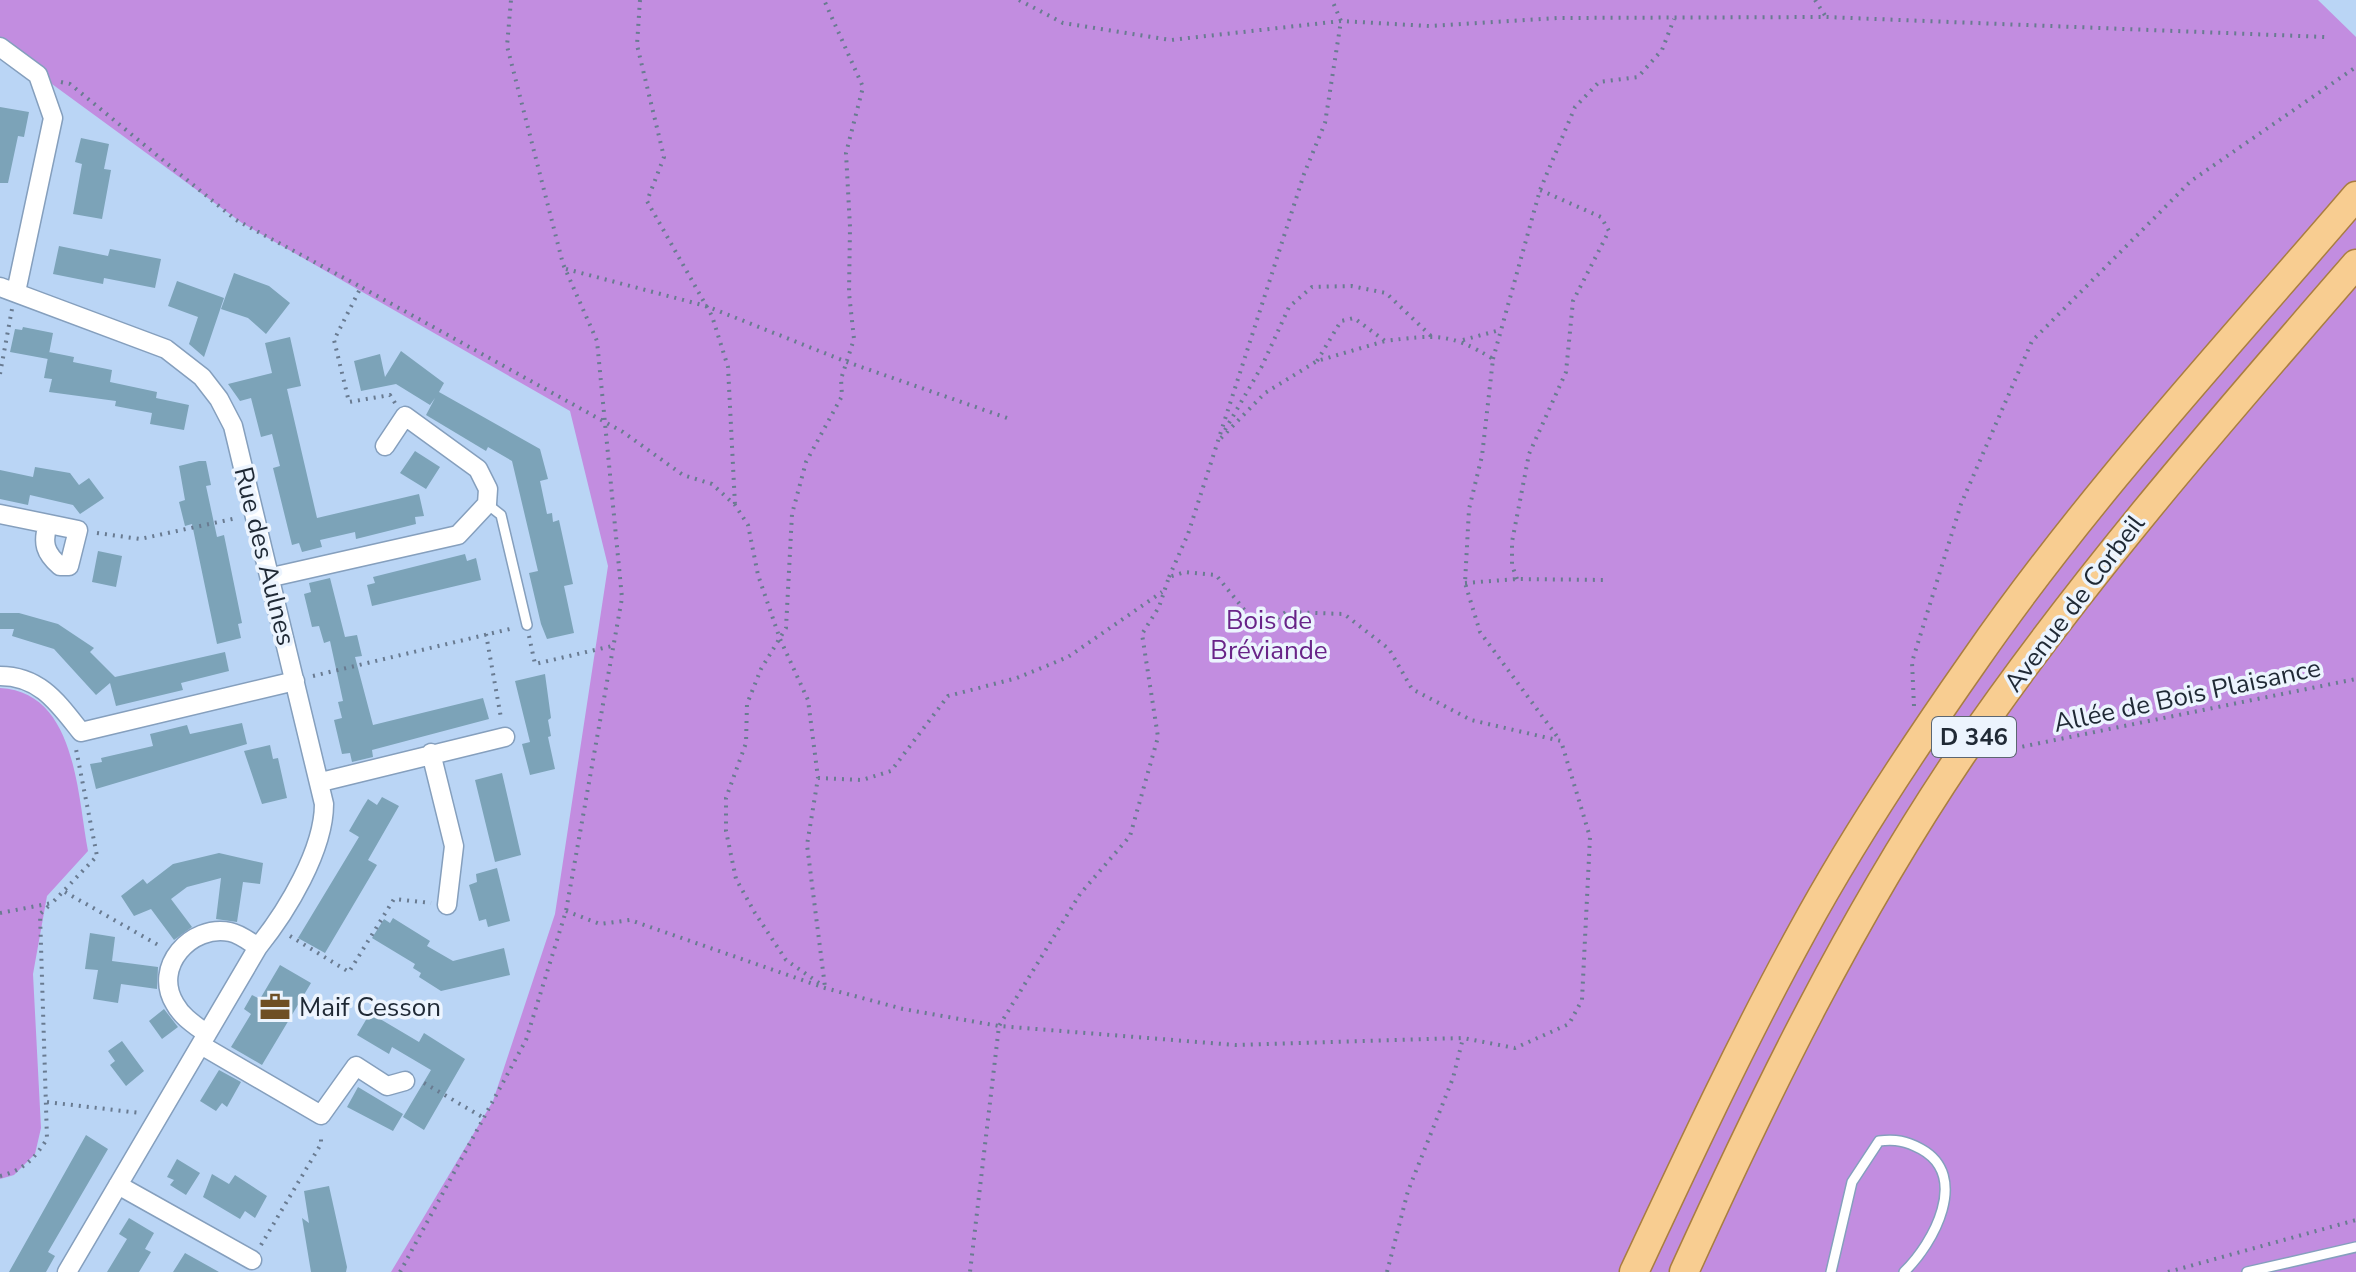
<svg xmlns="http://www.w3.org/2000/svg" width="2356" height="1272" font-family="'Nunito Sans',sans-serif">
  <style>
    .green { fill: #c28de0 }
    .building { fill: #7ca3b8 }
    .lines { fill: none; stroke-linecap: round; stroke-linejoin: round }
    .lane-casing { stroke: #859fbd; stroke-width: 12 }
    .street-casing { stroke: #859fbd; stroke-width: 21 }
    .primary-casing { stroke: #a97e41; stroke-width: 31 }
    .path { stroke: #697b91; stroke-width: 4; stroke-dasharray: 2 6; stroke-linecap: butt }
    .lane { stroke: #fff; stroke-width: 9 }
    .street { stroke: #fff; stroke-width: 18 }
    .primary { stroke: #f8cd91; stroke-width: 28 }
    .labels { text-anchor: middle; stroke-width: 7; stroke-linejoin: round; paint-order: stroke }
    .shield { fill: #ecf4fe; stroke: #5c6671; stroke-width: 2 }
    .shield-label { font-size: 24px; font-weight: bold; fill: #1f2935 }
    .street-label { font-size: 26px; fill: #1f2935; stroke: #ecf4fe }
    .park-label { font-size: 26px; fill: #692488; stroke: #ecf4fe }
    .poi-label { font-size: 26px; fill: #1f2935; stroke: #ecf4fe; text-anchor: start }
  </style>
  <rect width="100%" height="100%" fill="#bad5f5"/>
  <!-- green -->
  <path class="green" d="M0 0H2318L2356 37V1272H391L493 1101 555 914 608 566 570 411 242 223 0 46Z
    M0 688C76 692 77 793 88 851L47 896 33 974 41 1128 35 1154 14 1175 0 1179Z"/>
  <!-- building -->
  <path class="building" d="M0 107 29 112 24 137 18 136 8 183H0Z
    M81 138 109 144 104 169 111 170 102 219 73 214 82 164 75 162Z
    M59 246 108 256 110 249 161 259 155 288 104 278 103 284 53 274Z
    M234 273 269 286 290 303 266 334 248 318 221 309Z
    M177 281 224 298 204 357 189 344 198 317 168 306Z
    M23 327 53 333 48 359 10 352 15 329 22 330Z
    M290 337 301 386 287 389 317 518 419 494 424 516 415 517 416 524 356 539 355 532 320 540 322 547 302 552 299 543 292 545 273 468 280 466 272 434 261 437 251 398 240 401 228 384 272 373 265 343Z
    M401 351 444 383 439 392 540 449 548 479 540 481 547 514 552 513 553 522 559 520 573 584 564 586 574 633 547 639 541 624 529 573 538 571 512 461 488 447 486 451 426 415 435 398 430 405 396 384 361 391 354 361 380 354 385 377Z
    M49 352 74 357 73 362 112 370 110 382 157 392 156 398 189 405 184 430 150 424 152 413 115 406 116 401 49 392 52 379 44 378Z
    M415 451 440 467 426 489 400 473Z
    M199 461H206L211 485 206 486 217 537 224 535 242 623 238 624 241 638 217 644 192 524 185 526 179 502 185 500 179 466Z
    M35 467 70 473 79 485 89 478 104 498 80 514 73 505 30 495 28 505 0 499V470L33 477Z
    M98 551 122 556 116 587 92 582Z
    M465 554 467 561 476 558 481 580 372 606 367 585 375 583 373 577Z
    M330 578 345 637 357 635 362 656 355 657 373 725 483 698 489 719 372 750 373 757 352 762 350 753 342 754 334 720 342 718 338 702 343 701 330 641 324 643 319 626 312 627 304 594 311 592 309 583Z
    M0 613H19L58 624 94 648 90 652 115 677 225 652 229 671 181 683 183 690 116 706 110 683 96 695 54 649 12 636 14 629H0Z
    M545 674 551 718 548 720 551 736 548 737 555 769 530 775 522 744 530 742 515 681Z
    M242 723 247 744 96 789 90 764 102 762 101 758 153 746 150 734 187 725 190 734Z
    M270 745 273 759 278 758 287 798 262 804 244 751Z
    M502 773 521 855 495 862 475 780Z
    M382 797 399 806 368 860 377 865 325 953 298 938 359 837 349 831 363 807 368 799 377 805Z
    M219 853 263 863 260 884 243 882 237 922 216 919 221 878 187 887 171 899 192 927 174 940 151 909 134 916 121 896 143 879 147 884 173 864Z
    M497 868 510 921 488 927 486 919 479 921 469 885 477 882 476 874Z
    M393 918 430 941 427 946 453 961 504 948 510 975 441 991 419 977 421 973 413 968 415 964 372 938 384 919 390 923Z
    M90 933 115 937 112 961 158 967 157 989 121 984 118 1003 93 999 98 970 85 969Z
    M280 965 311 983 262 1065 231 1047 251 1014 244 1009 252 995 260 999Z
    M164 1009 178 1027 162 1039 149 1021Z
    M370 1013 419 1042 424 1033 465 1059 424 1130 403 1117 431 1070 392 1047 389 1054 357 1035Z
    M122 1041 144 1071 126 1086 110 1065 115 1061 108 1051Z
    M219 1070 241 1082 227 1107 222 1103 216 1111 200 1101Z
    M358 1087 403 1114 393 1131 347 1107Z
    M86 1135 108 1149 48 1252 55 1256 46 1272H9Z
    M177 1159 200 1173 186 1195 170 1185 174 1180 167 1177Z
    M212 1174 229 1184 235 1175 267 1196 255 1218 245 1211 240 1219 203 1197Z
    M329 1186 347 1267 346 1272H311L302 1218 309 1223 304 1191Z
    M129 1218 154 1233 145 1249 151 1252 139 1272H107L127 1239 119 1234Z
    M185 1253 219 1272H173Z"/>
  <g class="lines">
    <!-- lane casing -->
    <g class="lane-casing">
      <path id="lane" d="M487 504 501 515 527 625
        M1831 1272 1852 1182 1879 1141C1896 1139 1906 1141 1921 1149 1970 1176 1934 1243 1904 1272
        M2247 1272 2356 1247"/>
    </g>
    <!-- street casing -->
    <g class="street-casing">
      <path id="street" d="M0 47 38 75 53 118 16 292
        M0 287 166 349 202 377 219 399 233 426 324 804C324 850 287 911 258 947L67 1272
        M0 514 78 530 69 566H60C45 553 42 543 48 524
        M272 577 458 535 487 504 488 489 478 469 405 416 385 446
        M0 676C40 676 58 703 81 732L295 681
        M431 753 454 846 447 905
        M321 782 505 737
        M207 1034C195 1025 182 1017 175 1004 152 967 191 924 230 932 240 934 250 942 258 947
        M201 1045 321 1115 356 1066 387 1086 405 1081
        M118 1185 252 1260"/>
    </g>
    <!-- primary casing -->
    <g class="primary-casing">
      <path id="primary" d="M1634 1272C1688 1157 1741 1043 1802 932 1853 838 1913 748 1974 661 2088 496 2226 348 2356 196
        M1684 1272C1765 1094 1851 918 1961 755 2080 581 2218 423 2356 264"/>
    </g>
    <!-- path -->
    <path class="path" d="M640 0 637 45 664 157 647 201 712 316 728 367 735 505
      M1019 0 1063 23 1171 40 1341 21 1429 26 1557 18 1826 17 2325 37
      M1815 0 1826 17
      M61 82 70 84 236 220 361 287
      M566 269 706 306 847 362 1010 419
      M1463 340 1500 330
      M1493 359 1540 190 1575 107 1599 82 1638 77 1662 50 1674 19
      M1317 361 1341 321 1354 318 1385 341C1434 335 1450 332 1493 359L1482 456 1469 509 1465 583 1480 632 1559 739
      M0 374 12 309
      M395 403 390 395 349 402 334 340 361 287 623 432 683 475 712 484 735 505 748 525 758 575 780 639 808 700 818 778 807 845 825 987
      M1225 430 1262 366 1289 307 1312 287 1351 286 1386 293 1431 336
      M1221 438 1265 393 1317 361 1385 341
      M97 533 140 539 237 518
      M1169 577 1188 534 1304 174 1325 123 1341 21 1332 0
      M1517 579 1512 565V542L1529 454 1566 372 1573 301 1609 231 1601 217 1540 190
      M1465 583 1517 579 1604 580
      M486 634 501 718
      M529 636 535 664 612 646
      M313 676 514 628
      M1914 706 1912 662 1961 504 2032 341 2191 181 2356 67
      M1991 753 2356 679
      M818 778 862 780 891 771 948 696 1017 678 1068 657 1162 592
      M65 892 160 946
      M566 911 600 924 630 920 825 988 903 1009 999 1026 1235 1045 1463 1038 1515 1048 1569 1024 1582 1000 1590 837 1561 741 1471 720 1412 689 1389 649 1344 614 1286 612 1273 621 1251 618 1216 575 1185 572 1169 577 1159 607 1142 634 1158 737 1130 836 1080 894 999 1026 970 1272
      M0 913 52 903 97 856 76 749
      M290 936 349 972 394 899 431 903
      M819 983 786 960 755 913 736 879 726 831V798L746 743 747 704 761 669 786 628 792 514 806 462 842 396 841 379 854 339 849 293 850 227 846 153 863 87 824 0
      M424 1083 484 1118
      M47 1102 140 1113
      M0 1176C24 1170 34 1159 47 1139L40 914 52 903
      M261 1245 321 1144V1134
      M400 1272 526 1040 566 911 622 598 597 341 563 264 507 46 511 0
      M1387 1272 1408 1191 1453 1078 1463 1038
      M2168 1272 2356 1220"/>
    <!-- lane -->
    <use href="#lane" class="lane"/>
    <!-- street -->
    <use href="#street" class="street"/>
    <!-- primary -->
    <use href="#primary" class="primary"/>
  </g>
  <!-- icons -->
  <defs>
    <g id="office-bare" transform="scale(2.4)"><path d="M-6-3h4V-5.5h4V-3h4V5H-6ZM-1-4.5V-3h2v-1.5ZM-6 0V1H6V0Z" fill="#6e4f24" stroke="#ecf4fe" stroke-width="2.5" paint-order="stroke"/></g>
  </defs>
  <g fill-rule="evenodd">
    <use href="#office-bare" x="275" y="1007"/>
  </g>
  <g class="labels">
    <!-- shield labels -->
    <rect class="shield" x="1932" y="717" width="84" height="40" rx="6"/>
    <g class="shield-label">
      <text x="1974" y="745">D 346</text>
    </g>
    <!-- street labels -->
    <g class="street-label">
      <text transform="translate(265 556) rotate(76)" y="9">Rue des Aulnes</text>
      <text transform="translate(2074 603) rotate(-53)" y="9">Avenue de Corbeil</text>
      <text transform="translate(2187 695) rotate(-12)" y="9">Allée de Bois Plaisance</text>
    </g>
    <!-- park labels -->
    <g class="park-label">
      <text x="1269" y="629">Bois de<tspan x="1269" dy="30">Bréviande</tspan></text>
    </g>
    <!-- poi labels -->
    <g class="poi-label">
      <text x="299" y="1016">Maif Cesson</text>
    </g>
  </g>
</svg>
